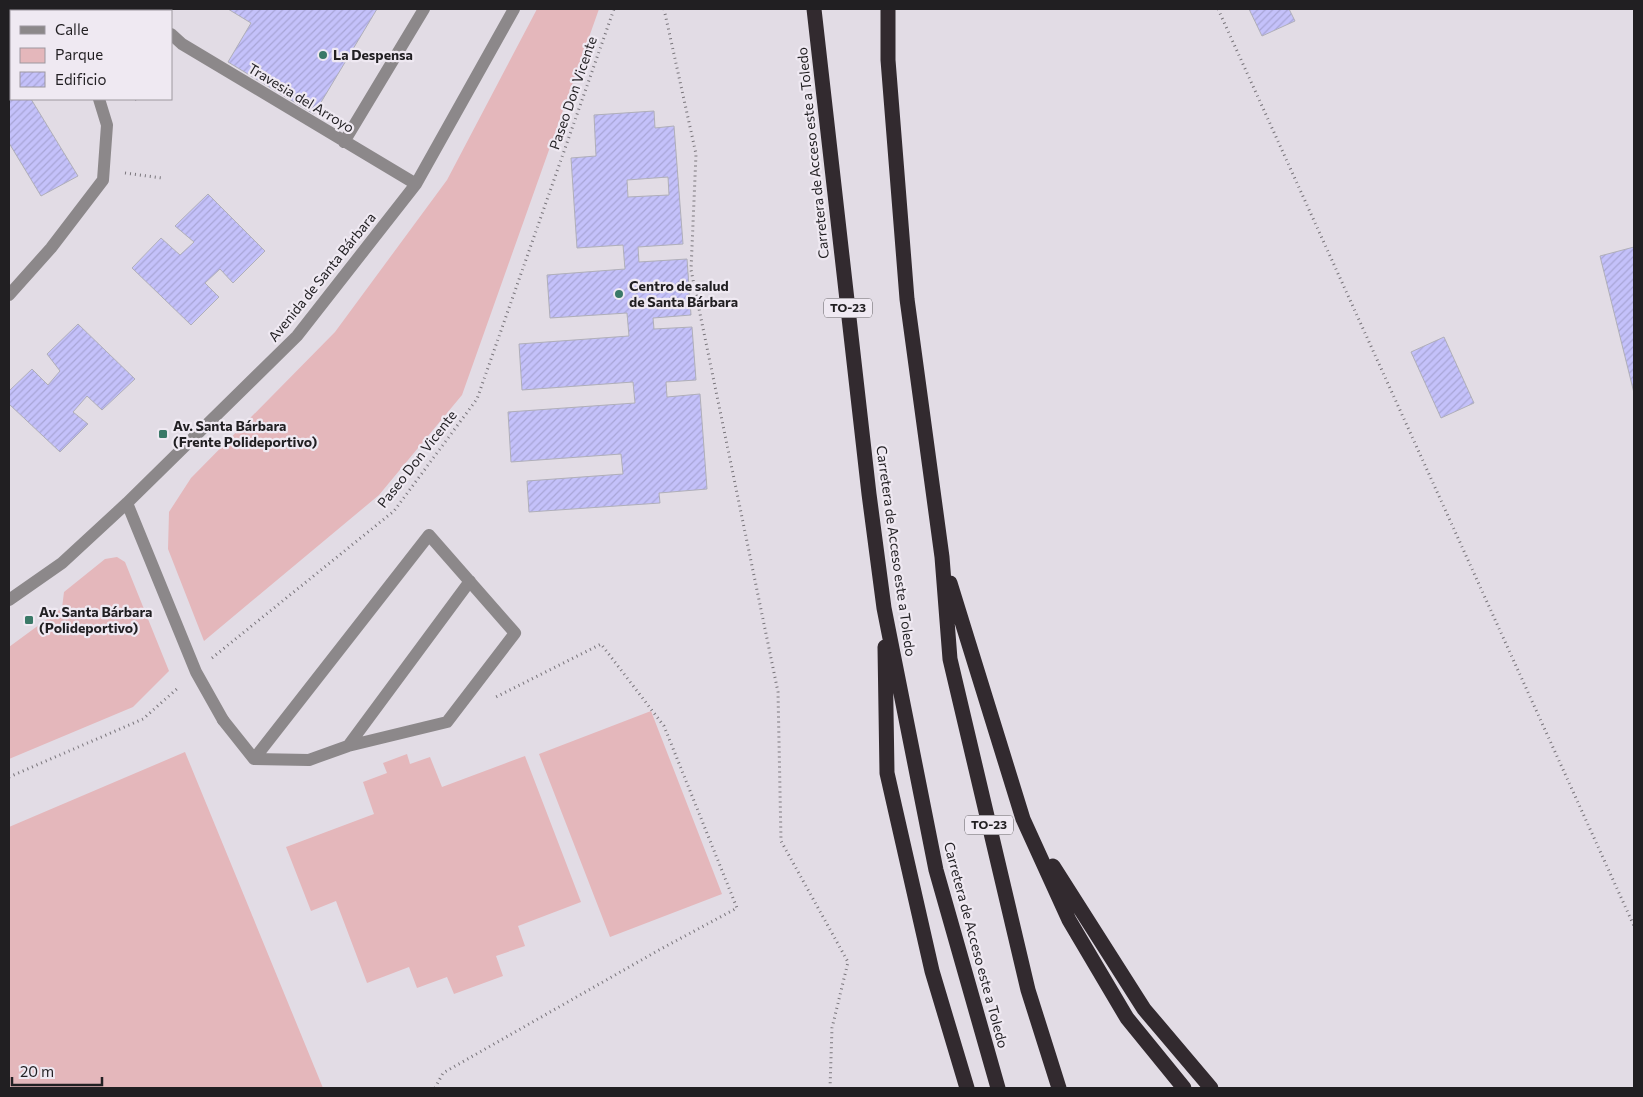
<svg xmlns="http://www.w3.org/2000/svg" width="1643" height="1097" font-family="Commissioner,sans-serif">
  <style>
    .green { fill: #e4b7bb }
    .building { fill: url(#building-hatch); stroke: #b0afb9; fill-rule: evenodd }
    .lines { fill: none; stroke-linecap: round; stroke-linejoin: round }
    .path { stroke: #79757b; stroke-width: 3; stroke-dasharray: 1 4; stroke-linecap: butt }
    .lane { stroke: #8c888a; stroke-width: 12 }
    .street { stroke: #8c888a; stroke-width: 12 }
    .highway { stroke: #322a2f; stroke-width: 15 }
    .poi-dot { fill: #3a7967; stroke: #efe9f2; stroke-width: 2 }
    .labels { text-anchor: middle; stroke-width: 4.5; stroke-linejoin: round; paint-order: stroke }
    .shield { fill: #efe9f2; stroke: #5f5c60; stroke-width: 1 }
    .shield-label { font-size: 12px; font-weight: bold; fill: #211f22 }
    .poi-label { font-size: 14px; font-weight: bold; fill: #211f22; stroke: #efe9f2; text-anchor: start }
    .street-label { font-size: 14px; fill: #211f22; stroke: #efe9f2 }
  </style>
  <defs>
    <pattern id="building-hatch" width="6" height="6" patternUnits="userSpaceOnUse" patternTransform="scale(1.25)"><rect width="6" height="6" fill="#c4c1fa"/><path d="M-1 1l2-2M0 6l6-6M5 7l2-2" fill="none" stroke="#a8a5d6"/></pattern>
  </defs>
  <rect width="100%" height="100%" fill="#e2dce5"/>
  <!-- green -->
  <path class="green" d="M537 9H599L462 395 379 495 204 641 168 549 169 512 191 478 335 332 447 180Z
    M117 557 125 562 169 671 133 707 9 759V647L62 608 64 592 105 559Z
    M651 711 722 894 610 937 539 754Z
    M185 752 323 1088H9V827Z
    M407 754 410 764 430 757 442 787 525 756 581 902 518 926 525 946 496 956 503 976 454 994 447 977 417 988 409 967 367 983 336 901 311 911 286 847 374 814 363 782 387 773 383 763Z"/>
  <!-- building -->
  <path class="building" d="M228 9H377L314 114 228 62 251 23Z
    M1249 9H1289L1295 21 1262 36Z
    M9 62 11 66V99H31L78 176 41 196 9 143Z
    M654 111 655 128 674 126 683 244 638 247 639 262 687 259 691 315 653 318 654 329 692 327 696 380 666 382 667 397 700 394 707 489 659 493 660 503 529 512 527 481 623 474 621 454 511 462 508 412 635 403 633 382 522 390 519 344 629 336 627 313 550 318 547 275 625 269 623 245 577 248 571 158 596 156 594 115ZM668 177 669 195 628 197 627 180Z
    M208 194 265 251 233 283 220 269 205 283 219 297 191 325 132 268 161 238 180 255 194 242 175 226Z
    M1634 247V393L1600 256Z
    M78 324 135 379 102 410 87 396 73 412 88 424 60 452 9 404V391L32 369 48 385 60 371 47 354Z
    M1444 337 1474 403 1441 418 1411 352Z"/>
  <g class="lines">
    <!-- path -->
    <path class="path" d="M664 9 696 154 691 270 778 692 781 841 848 962 832 1028 830 1088
      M1218 9 1634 926
      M136 99 137 100
      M125 173 162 178
      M212 658 394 511 477 399 614 9
      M9 777 143 719 179 687
      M435 1088 443 1073 659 950 737 908 664 726 601 644 494 698"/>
    <!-- lane -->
    <path class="lane" d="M429 535 515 633 447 722 348 746 309 760 254 759Z
      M223 720 254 759
      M348 746 470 581"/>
    <!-- street -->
    <path class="street" d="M60 9 62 11
      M142 9 145 11
      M171 34 182 44 416 184
      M344 142 424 9
      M9 295 51 248 103 180 107 125 99 99
      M127 503 196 672 223 720
      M9 600 62 563 127 503 297 336 416 184 514 9"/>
    <!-- highway -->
    <path class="highway" d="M814 9 869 494 884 608 936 870 998 1088
      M888 9V60L907 299 942 557 950 659 1028 990 1059 1088
      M950 583 1023 819 1069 920 1127 1018 1184 1088
      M885 647 887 773 932 971 967 1088
      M1053 866 1144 1009 1211 1088"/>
  </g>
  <!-- markers -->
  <g class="poi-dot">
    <circle cx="323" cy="55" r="5"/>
    <circle cx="619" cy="294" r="5"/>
    <rect x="158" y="429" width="10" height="10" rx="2.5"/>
    <rect x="24" y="615" width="10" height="10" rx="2.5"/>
  </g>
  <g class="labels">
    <!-- shield labels -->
    <g class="shield">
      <rect x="824" y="298.5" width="48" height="19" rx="4"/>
      <rect x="965" y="815.5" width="48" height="19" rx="4"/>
    </g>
    <g class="shield-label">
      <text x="848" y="312">TO-23</text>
      <text x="989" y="829">TO-23</text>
    </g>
    <!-- poi labels -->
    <g class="poi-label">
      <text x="333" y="60">La Despensa</text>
      <text x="629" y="291">Centro de salud<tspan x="629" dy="16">de Santa Bárbara</tspan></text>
      <text x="173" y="431">Av. Santa Bárbara<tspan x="173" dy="16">(Frente Polideportivo)</tspan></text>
      <text x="39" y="617">Av. Santa Bárbara<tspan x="39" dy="16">(Polideportivo)</tspan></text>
    </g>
    <!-- street labels -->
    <g class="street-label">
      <text transform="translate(573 93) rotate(-71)" y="5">Paseo Don Vicente</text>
      <text transform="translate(301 98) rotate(31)" y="5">Travesia del Arroyo</text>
      <text transform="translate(813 153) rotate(-96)" y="5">Carretera de Acceso este a Toledo</text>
      <text transform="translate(322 277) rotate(-51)" y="5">Avenida de Santa Bárbara</text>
      <text transform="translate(417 459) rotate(-52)" y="5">Paseo Don Vicente</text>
      <text transform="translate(896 551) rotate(82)" y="5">Carretera de Acceso este a Toledo</text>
      <text transform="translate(976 945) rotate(75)" y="5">Carretera de Acceso este a Toledo</text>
    </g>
  </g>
  <!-- border -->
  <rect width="1643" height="1097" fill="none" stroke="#211f22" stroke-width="20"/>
  <!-- legend -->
  <rect x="10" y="10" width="162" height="90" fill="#efe9f2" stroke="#9d989f"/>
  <rect x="20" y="26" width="25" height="8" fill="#8c888a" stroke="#9d989f"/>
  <text x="55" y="35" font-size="15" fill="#211f22">Calle</text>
  <rect x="20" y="48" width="25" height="15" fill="#e4b7bb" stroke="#9d989f"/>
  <text x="55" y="60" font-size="15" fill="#211f22">Parque</text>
  <rect x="20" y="72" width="25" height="15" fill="url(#building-hatch)" stroke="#9d989f"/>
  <text x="55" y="85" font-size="15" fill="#211f22">Edificio</text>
  <!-- scale -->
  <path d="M12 1077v8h90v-8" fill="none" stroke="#211f22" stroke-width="2.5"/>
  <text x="20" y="1077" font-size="15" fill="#211f22" stroke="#efe9f2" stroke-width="4" paint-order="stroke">20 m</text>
</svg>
